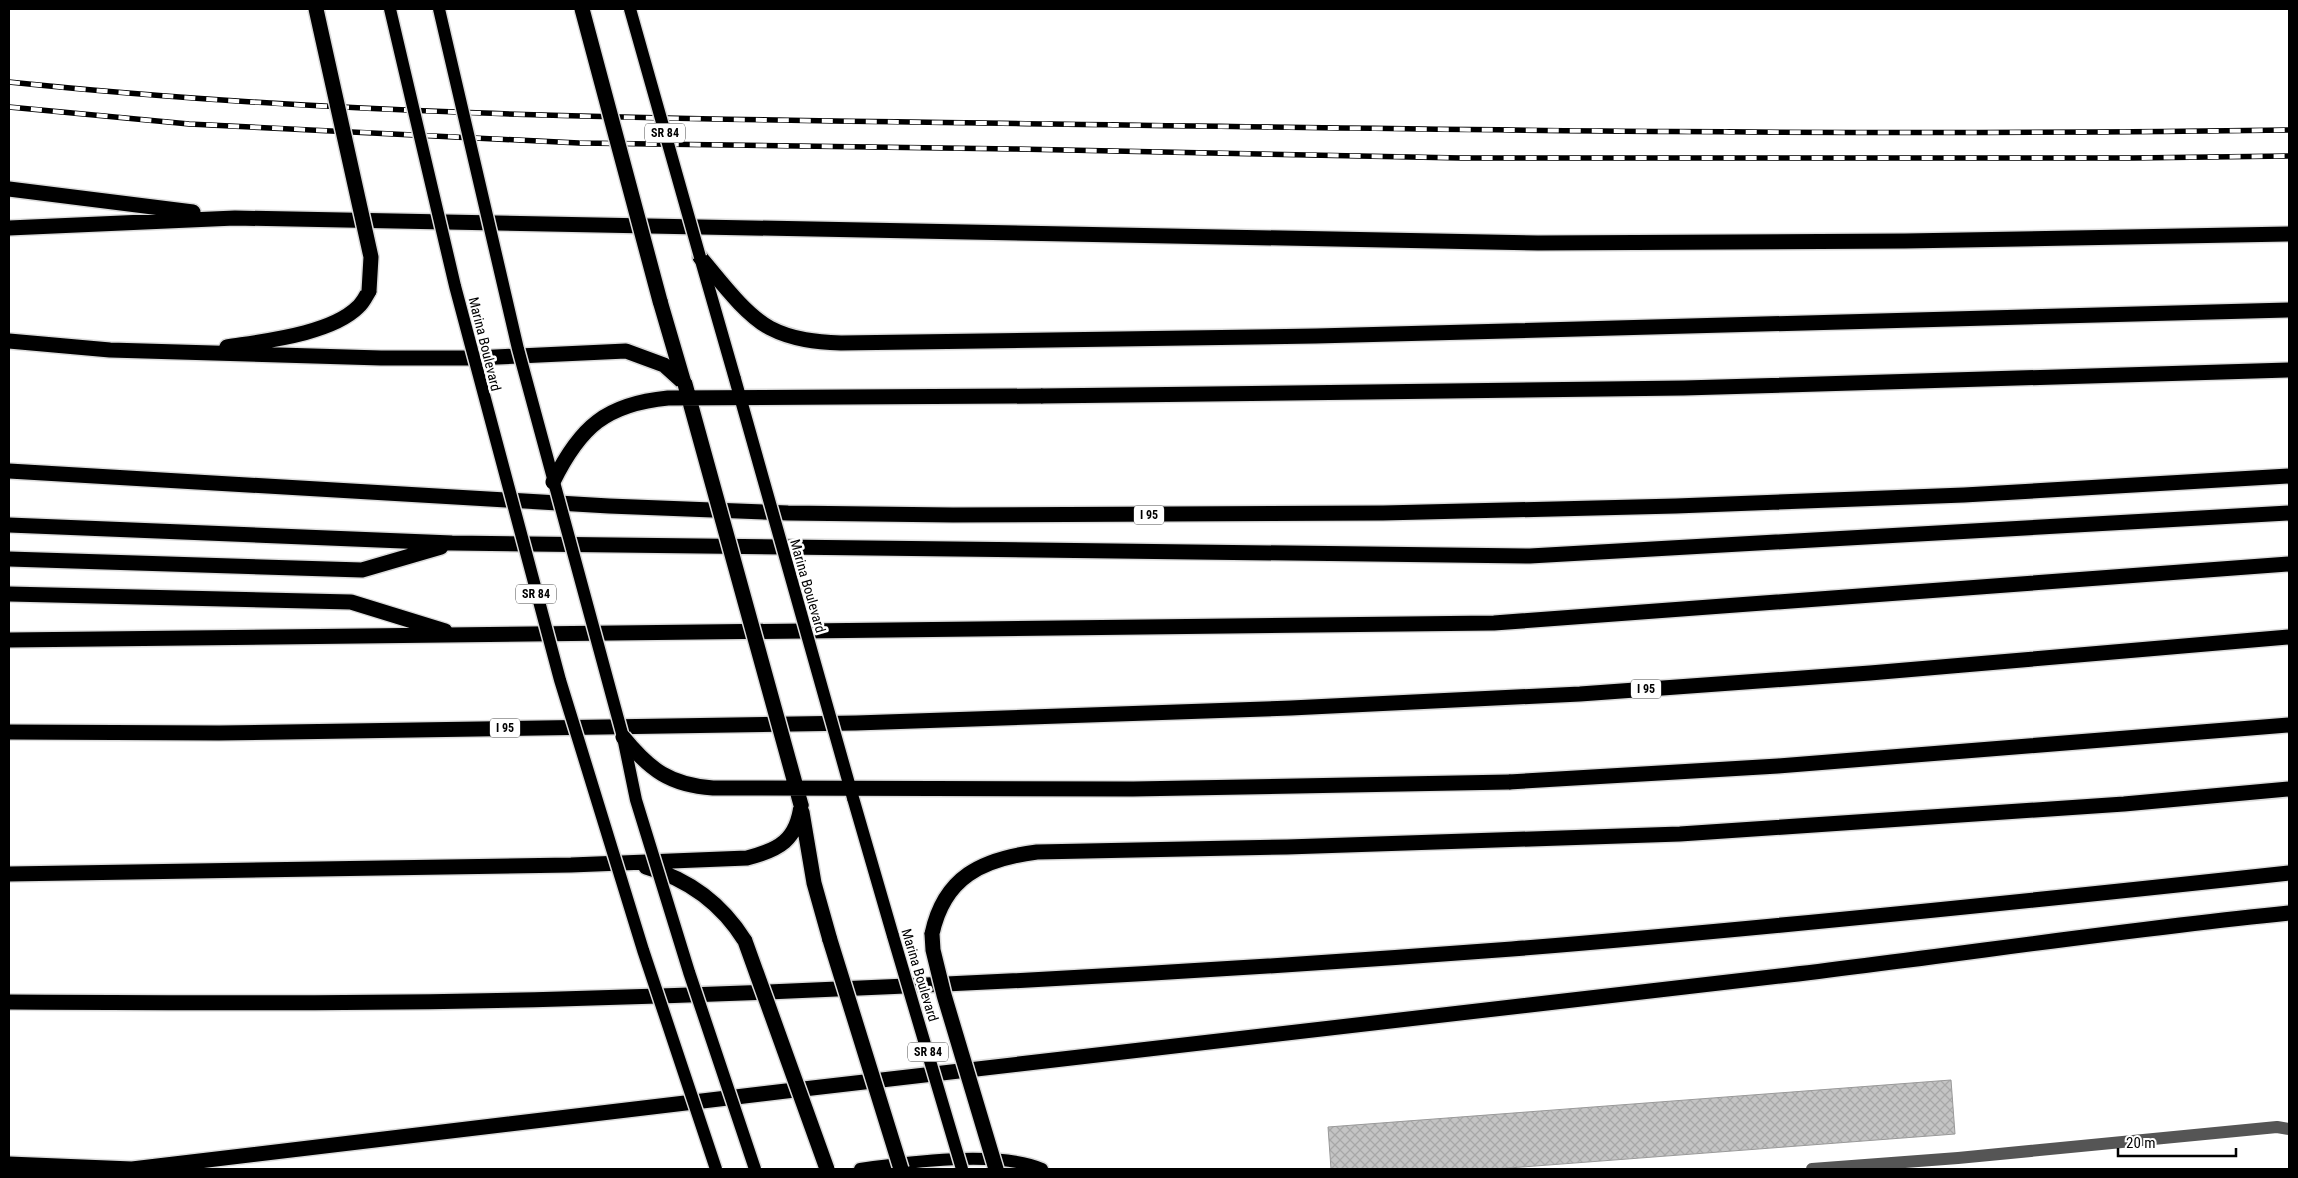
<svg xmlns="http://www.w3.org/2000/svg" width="2298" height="1178" font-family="'Roboto Condensed',sans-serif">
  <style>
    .building { fill: url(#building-cross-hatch); stroke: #999 }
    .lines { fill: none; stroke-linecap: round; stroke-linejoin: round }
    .major-casing { stroke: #dbdbdb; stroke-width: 15 }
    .highway-casing { stroke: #dbdbdb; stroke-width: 18 }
    .minor { stroke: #555; stroke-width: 12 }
    .major { stroke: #000; stroke-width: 12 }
    .highway { stroke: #000; stroke-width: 15 }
    .rail-casing { stroke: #000; stroke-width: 5.5 }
    .rail { stroke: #fff; stroke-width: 4; stroke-dasharray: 11; stroke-linecap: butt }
    .major-bridge-casing { stroke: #dbdbdb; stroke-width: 15; stroke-linecap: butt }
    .highway-bridge-casing { stroke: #dbdbdb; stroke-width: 18; stroke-linecap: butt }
    .major-bridge { stroke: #000; stroke-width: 12 }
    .highway-bridge { stroke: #000; stroke-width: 15 }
    .labels { text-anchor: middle; stroke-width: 5; stroke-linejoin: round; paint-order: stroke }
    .shield { fill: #fff; stroke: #4c4c4c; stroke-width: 1 }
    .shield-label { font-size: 12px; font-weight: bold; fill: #000 }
    .street-label { font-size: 14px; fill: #000; stroke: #fff }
  </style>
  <defs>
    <pattern id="building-cross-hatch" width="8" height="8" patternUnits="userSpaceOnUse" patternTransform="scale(1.25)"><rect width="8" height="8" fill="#c4c4c4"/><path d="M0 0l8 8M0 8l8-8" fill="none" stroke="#a7a7a7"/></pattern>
  </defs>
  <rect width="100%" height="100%" fill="#fff"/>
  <!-- building -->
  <path class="building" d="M1951 1080 1955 1134 1496 1169H1331L1328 1127Z"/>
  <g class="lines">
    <!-- major casing -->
    <g class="major-casing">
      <path id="major" d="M700 257 735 379
        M853 798 893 936
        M860 1169C908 1162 998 1150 1042 1169"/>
    </g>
    <!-- highway casing -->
    <g class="highway-casing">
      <path id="highway" d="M9 189 193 212
        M9 228 235 218 1538 243 1905 241 2289 234
        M700 257C719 279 744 314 770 328 793 340 817 342 841 343L1316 336 2289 310
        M660 301 684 383
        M9 341 110 350 381 358H475L626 351 664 365 685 384
        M227 347C264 341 331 334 358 307 363 303 366 296 369 291
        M1041 396 1684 388 2289 370
        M9 471 609 506 788 513 953 515 1383 513 1676 506 1964 495 2289 476
        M9 525 452 543 1530 556 2289 513
        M9 559 362 570 441 547
        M9 594 351 602 445 631
        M9 640 1494 623 2289 564
        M9 732 219 733 856 723 1291 708 1580 694 1870 673 2289 637
        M1509 782 1778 766 2289 725
        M802 812 814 883 830 940
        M646 867C688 879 722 904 745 941
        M9 874 571 865 747 858C779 850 797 840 801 805
        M932 934C944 877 982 859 1037 852L1287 847 1680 834 2124 804 2289 789
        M9 1002C192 1003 376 1004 560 999 878 990 1195 973 1512 949 1771 928 2030 901 2289 873
        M9 1164 132 1169C681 1103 1231 1038 1780 976 1950 956 2119 930 2289 913"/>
    </g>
    <!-- minor -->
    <path class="minor" d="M1812 1169 1958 1158 2277 1127 2289 1129"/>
    <!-- major -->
    <use href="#major" class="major"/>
    <!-- highway -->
    <use href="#highway" class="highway"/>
    <!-- rail casing -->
    <g class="rail-casing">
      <path id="rail" d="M9 82C355 118 703 119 1051 124 1464 130 1876 136 2289 130
        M9 107 189 124 579 143 1014 149 1461 158H2133L2289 156"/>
    </g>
    <!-- rail -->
    <use href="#rail" class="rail"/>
    <!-- major-bridge casing -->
    <g class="major-bridge-casing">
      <path id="major-bridge" d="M390 9 455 286 560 680 643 950 716 1169
        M439 9 518 349 623 737 636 800 689 972 755 1169
        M630 9 700 257
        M735 379 853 798
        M893 936 962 1169"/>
    </g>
    <!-- highway-bridge casing -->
    <g class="highway-bridge-casing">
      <path id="highway-bridge" d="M316 9 371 257 369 291
        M582 9 660 301
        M685 384 801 805
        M553 482C580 427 606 404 668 398L1041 396
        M623 737C650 770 670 785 713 788L1133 789 1509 782
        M932 934 933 950 944 995 996 1169
        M830 940 901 1169
        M745 941 827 1169"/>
    </g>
    <!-- major-bridge -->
    <use href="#major-bridge" class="major-bridge"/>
    <!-- highway-bridge -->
    <use href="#highway-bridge" class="highway-bridge"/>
  </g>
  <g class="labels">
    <!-- shield labels -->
    <g class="shield">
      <rect x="645" y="123.5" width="40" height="19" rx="4"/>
      <rect x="1134" y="505.5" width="30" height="19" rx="4"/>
      <rect x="516" y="584.5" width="40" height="19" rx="4"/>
      <rect x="1631" y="679.5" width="30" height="19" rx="4"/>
      <rect x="490" y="718.5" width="30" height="19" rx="4"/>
      <rect x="908" y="1042.5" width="40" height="19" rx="4"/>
    </g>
    <g class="shield-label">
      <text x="665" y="137">SR 84</text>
      <text x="1149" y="519">I 95</text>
      <text x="536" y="598">SR 84</text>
      <text x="1646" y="693">I 95</text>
      <text x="505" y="732">I 95</text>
      <text x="928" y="1056">SR 84</text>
    </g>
    <!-- street labels -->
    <g class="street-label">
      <text transform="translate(485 344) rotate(76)" y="5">Marina Boulevard</text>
      <text transform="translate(808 586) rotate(74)" y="5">Marina Boulevard</text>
      <text transform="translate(920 975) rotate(73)" y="5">Marina Boulevard</text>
    </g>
  </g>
  <!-- border -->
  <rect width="2298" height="1178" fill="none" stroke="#000000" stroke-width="20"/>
  <!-- scale -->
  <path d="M2118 1148v8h118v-8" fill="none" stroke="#000000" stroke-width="2.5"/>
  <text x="2126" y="1148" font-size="15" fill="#000000" stroke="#ffffff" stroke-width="4" paint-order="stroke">20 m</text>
</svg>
